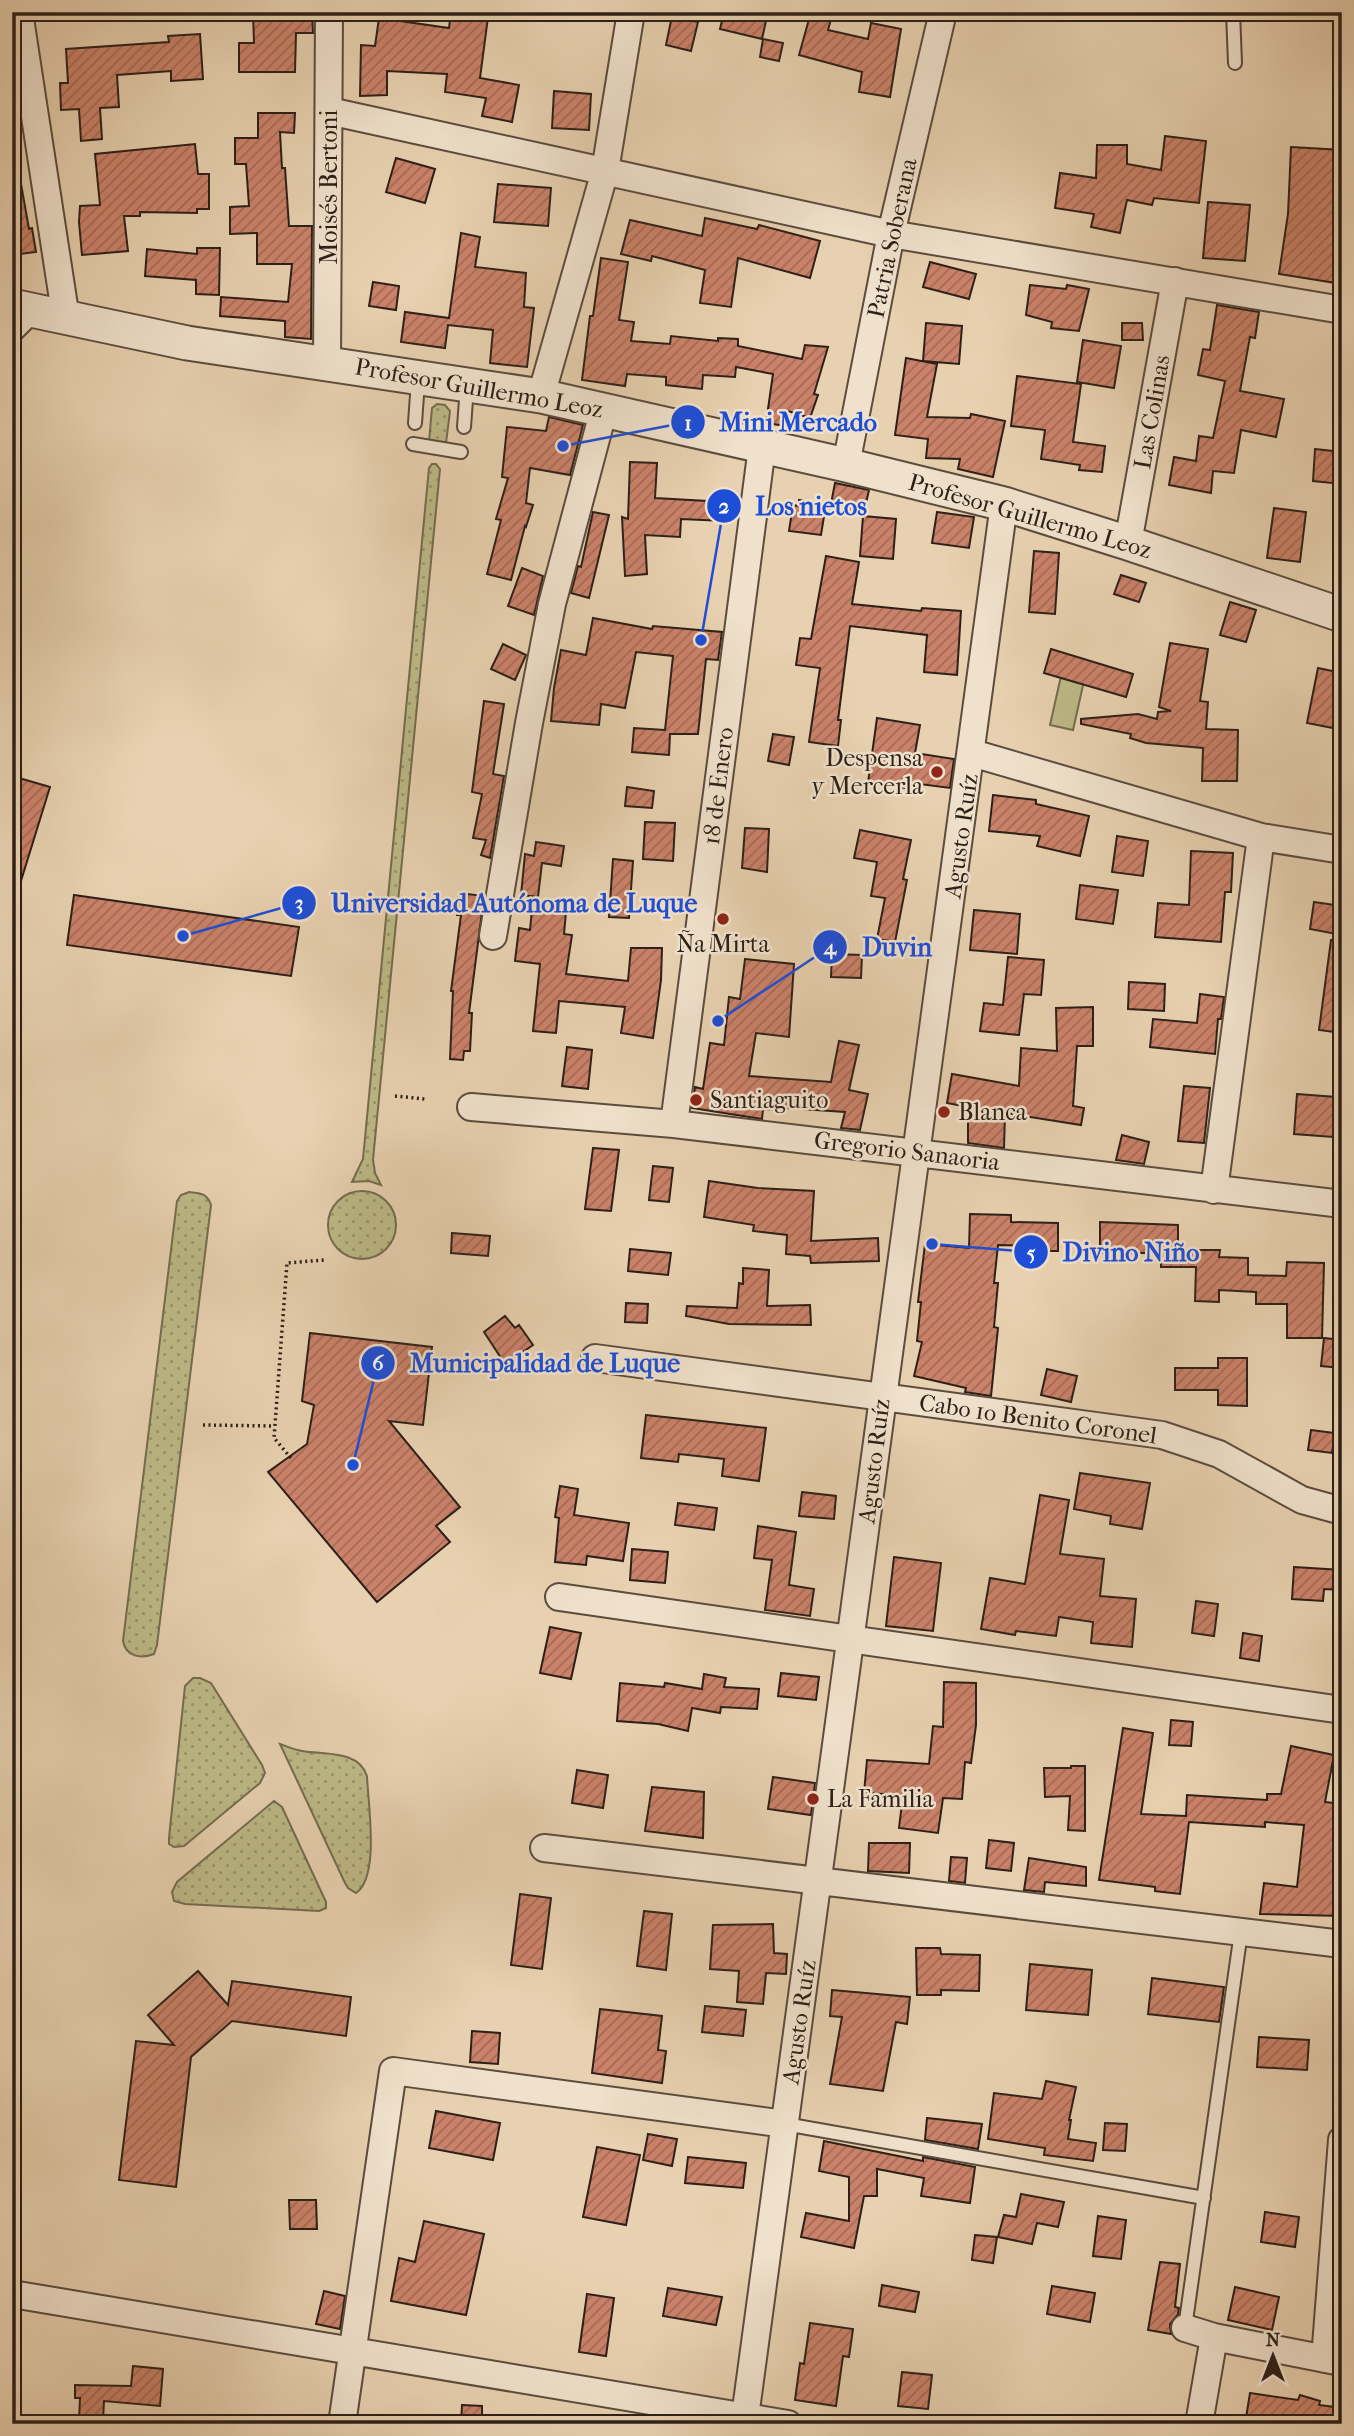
<svg xmlns="http://www.w3.org/2000/svg" width="1354" height="2436" font-family="'IM FELL French Canon',serif">
  <style>
    .grass { fill: url(#grass-dots); stroke: #746c50; stroke-width: 2 }
    .park { fill: #bdb987; stroke: #746c50; stroke-width: 2 }
    .building { fill: url(#building-hatch); stroke: #2c2018; stroke-width: 2 }
    .lines { fill: none; stroke-linecap: round; stroke-linejoin: round }
    .service-casing { stroke: #5b4c3e; stroke-width: 16 }
    .minor-casing { stroke: #5b4c3e; stroke-width: 30 }
    .tertiary-casing { stroke: #5b4c3e; stroke-width: 37 }
    .path { stroke: #2c2018; stroke-width: 3.5; stroke-dasharray: 2 3.5; stroke-linecap: butt }
    .service { stroke: #f0e1cc; stroke-width: 12 }
    .minor { stroke: #f0e1cc; stroke-width: 26 }
    .tertiary { stroke: #f0e1cc; stroke-width: 33 }
    .poi-dot { fill: #8f2418; stroke: #f0e1cc; stroke-width: 2.5 }
    .labels { text-anchor: middle; stroke-width: 5; stroke-linejoin: round; paint-order: stroke }
    .street-label { font-size: 24px; fill: #2c2018; stroke: #f0e1cc }
    .poi-label { font-size: 24px; fill: #2c2018; stroke: #f0e1cc; text-anchor: start }
    .leader { fill: none; stroke: #1d4ed8; stroke-width: 2.5 }
    .callout-dot { fill: #1d4ed8; stroke: #f0e1cc; stroke-width: 2.5 }
    .mark-label { font-size: 21px; text-anchor: middle; font-weight: bold; fill: #fff }
    .callout-label { font-size: 26px; text-anchor: middle; font-weight: bold; fill: #1d4ed8; stroke: #f0e1cc; stroke-width: 5; stroke-linejoin: round; paint-order: stroke }
  </style>
  <defs>
    <pattern id="grass-dots" width="8" height="8" patternUnits="userSpaceOnUse" patternTransform="scale(1.75)"><rect width="8" height="8" fill="#bdb987"/><path d="M2 2h.1M6 6h.1" fill="none" stroke="#9a966d" stroke-width="1.8" stroke-linecap="round"/></pattern>
    <pattern id="building-hatch" width="6" height="6" patternUnits="userSpaceOnUse" patternTransform="scale(1.75)"><rect width="6" height="6" fill="#cb826a"/><path d="M-1 1l2-2M0 6l6-6M5 7l2-2" fill="none" stroke="#a56a56"/></pattern>
  </defs>
  <rect width="100%" height="100%" fill="#e8d1b0"/>
  <filter id="stains"><feTurbulence type="fractalNoise" baseFrequency=".00286" numOctaves="4"/><feColorMatrix values="0 0 0 0 .2 0 0 0 0 .09 0 0 0 0 .02 0 0 0 .5 -.17"/></filter>
  <radialGradient id="worn" r=".72"><stop offset=".6" stop-color="#630" stop-opacity="0"/><stop offset="1" stop-color="#630" stop-opacity=".3"/></radialGradient>
  <!-- grass -->
  <path class="grass" d="M437 404 445 405 450 411 446 443 429 441 432 408Z
    M432 464H436L440 469 373 1160 375 1173 381 1185 369 1181 352 1182 363 1159 429 468Z
    M328 1225a34 34 0 1 1 68 0a34 34 0 1 1-68 0Z
    M189 1192C200 1193 207 1193 211 1205L157 1645 154 1654C141 1659 126 1657 123 1641L177 1201 181 1195Z
    M193 1678H200L211 1683 262 1765 265 1773 260 1783 184 1846 174 1847 169 1844V1838L185 1686Z
    M280 1744C288 1747 295 1750 302 1751 325 1755 359 1750 367 1776 368 1803 380 1877 356 1893L348 1888 345 1883Z
    M274 1801 282 1807 326 1902V1908L319 1911 185 1904 174 1901 172 1892 177 1882Z"/>
  <!-- park -->
  <path class="park" d="M1061 676 1084 681 1073 730 1050 725Z"/>
  <!-- building -->
  <path class="building" d="M253 12H312L313 33H296L295 72H239V43H254Z
    M451 12 488 17 480 78 519 85 512 122 482 116 486 98 445 92 447 74 387 71V95L360 96 361 45 375 46 379 18 449 28Z
    M724 12H768L762 39 720 29Z
    M811 12H833L828 30 868 39 871 23 901 29 890 97 859 92 862 72 799 55Z
    M672 16 698 22 691 51 666 45Z
    M200 34 203 79 171 81V71L117 75 119 107 100 108 102 139 81 141 79 109 61 110 60 83H68L66 49 169 42 168 36Z
    M763 39 783 43 779 61 760 57Z
    M554 91 591 94 589 130 552 128Z
    M258 113H295L294 133 280 132 282 168H285L289 226H312L311 339 285 337V321L220 316 221 297 288 302 292 264H257V233L230 234V207L249 206 246 164H235V138H258Z
    M1165 136 1206 141 1199 203 1154 198 1152 205 1127 200 1120 233 1091 227 1094 214 1055 208 1060 173 1096 178 1097 145H1127V164L1161 170Z
    M195 144 198 174H209V209H197V213L140 212V216H124L128 251 82 255 79 222 80 206 100 205 95 154Z
    M1291 147 1342 150V284L1279 274 1288 214Z
    M396 158 435 169 425 203 386 192Z
    M21 184 29 229 32 228 36 252 12 255V185Z
    M498 184 551 188 548 226 494 222Z
    M1208 202 1250 205 1245 261 1203 258Z
    M705 218 757 229 759 225 820 241 810 278 738 258 731 307 700 303 705 270 652 256 651 261 621 254 630 220 702 236Z
    M461 233 480 237 475 267 526 273 524 307 534 308 527 367 490 363 493 330 448 325 445 348 401 342 405 312 449 318Z
    M197 248H220L219 295 196 294V280L145 276 147 249 197 254Z
    M601 258 628 262 619 320 634 322 631 341 670 344 671 336 718 341V338L738 339V346L802 359 805 345 828 347 814 394 818 395 810 418 788 411 786 426 766 423 773 374 736 367 735 377 703 375 702 389 666 385V377L627 374 625 386 582 380 590 316H593Z
    M930 262 976 274 969 299 923 287Z
    M373 282 399 286 396 310 369 306Z
    M1030 285 1066 289 1067 285 1089 289 1079 331 1051 328 1052 322 1026 315Z
    M1217 305 1259 312 1255 338 1250 337 1240 391 1284 399 1276 437 1241 430 1234 473 1213 471 1211 493 1169 485 1174 457 1196 461 1199 436 1213 438 1225 381 1198 375 1203 349 1210 350Z
    M926 323 962 326 959 364 923 361Z
    M1122 323H1142L1143 340H1122Z
    M1083 340 1121 346 1114 388 1077 382Z
    M906 358 937 364 927 417 970 418 971 414 1005 421 993 477 958 469 960 459 926 458 928 439 895 435Z
    M1017 376 1081 384 1073 442 1105 446 1102 472 1079 470 1080 465 1041 459 1045 430 1011 426Z
    M549 417 583 425 570 475 530 468 526 503 533 505 526 527 525 526 511 580 487 574 501 520 496 519 508 478 502 477 507 427 546 431Z
    M1315 449 1342 452V484L1313 481Z
    M630 462 657 463 655 498 725 502 724 521 681 519 680 537 645 535 647 574 625 576 622 517 628 519Z
    M835 483 869 490 863 516 830 509Z
    M799 500 826 504 821 535 789 531 793 505 799 506Z
    M1274 508 1306 512 1300 562 1267 558Z
    M593 512 609 515 589 598 571 593 578 566 581 567Z
    M937 512 974 517 969 548 932 543Z
    M863 516 896 519 893 559 860 556Z
    M1034 551 1059 553 1055 614 1029 612Z
    M826 556 859 562 852 604 921 611 922 608 961 611 957 675 924 672 927 635 850 626 838 720H841L838 746 809 742 820 668 796 665 800 638 811 639Z
    M522 568 543 576 534 615 508 606Z
    M1121 575 1146 583 1139 602 1114 594Z
    M1230 602 1256 610 1246 642 1220 635Z
    M593 618 652 629 653 626 722 632 718 660 706 659 698 734H670L669 755 632 752 634 728 665 730 673 656 636 652 625 708 601 704 599 725 551 721 554 688 561 650 586 655Z
    M1170 643 1208 649 1200 701 1208 702 1206 729 1238 730 1237 781H1202L1203 748 1146 743 1130 738 1131 734 1081 724V719L1138 714 1157 719 1158 712 1171 711 1159 707Z
    M503 644 526 655 515 680 491 669Z
    M1051 649 1133 674 1126 697 1044 673Z
    M1318 668 1342 673 1333 728 1307 723Z
    M484 701 504 704 493 774 504 776 490 858 481 855 486 840 473 838 482 794 472 792Z
    M877 718 920 725 915 753 954 759 950 788 920 784 919 790 868 783Z
    M773 734 794 737 789 765 768 761Z
    M12 776 50 787 16 897 12 896Z
    M627 787 654 791 652 808 625 806Z
    M993 795 1036 800V804L1089 816 1080 856 1037 846 1040 836 989 831Z
    M645 822 675 823 673 861 643 859Z
    M745 828 769 829 767 872 742 868Z
    M860 830 911 840 903 879 907 880 895 942 877 939 885 898 871 896 877 862 854 858Z
    M1117 836 1148 841 1143 876 1112 872Z
    M536 842 564 846 561 866 542 863 538 897 521 895 525 854 534 856Z
    M1191 851 1233 853 1231 892H1225L1221 942 1155 937 1158 903 1189 905Z
    M613 859 633 861 629 918 609 917Z
    M1080 885 1118 890 1113 924 1076 919Z
    M459 893 484 896 469 1013H472L470 1051H464L463 1060 450 1059 453 991H451L461 915H457Z
    M74 895 299 927 291 976 67 945Z
    M1314 902 1342 906V935L1310 929Z
    M532 909 566 912 564 934 572 935 566 974 628 981 631 948H662L661 980 653 1038 621 1033 625 1007 559 1001 556 1033 533 1031 540 964 515 961 519 928 530 930Z
    M974 910 1020 914 1017 954 970 950Z
    M1331 940H1342V1033L1319 1030Z
    M832 954 862 955 861 978 831 977Z
    M1008 957 1044 960 1041 995 1024 994 1019 1035 980 1031 984 1003 1003 1005Z
    M745 959 794 964 789 1037 756 1033 749 1076 831 1082 839 1041 859 1045 849 1090 868 1094 860 1130 841 1128 845 1112 786 1108 785 1110 763 1109 762 1119 692 1108 695 1087 703 1089 710 1043 724 1045 729 997 740 999Z
    M1129 982 1165 984 1164 1011 1128 1009Z
    M1200 994 1224 997 1221 1019H1218L1215 1054 1150 1047 1153 1019 1197 1023Z
    M1093 1007V1046H1077L1073 1106 1084 1108 1081 1125 1005 1113 1004 1148 968 1143V1107L947 1103 952 1074 1019 1086 1021 1048 1057 1051 1056 1008Z
    M567 1047 592 1050 588 1089 562 1086Z
    M1184 1086 1210 1088 1204 1143 1178 1141Z
    M1297 1094 1336 1097 1333 1137 1294 1134Z
    M1122 1135 1149 1142 1144 1164 1116 1160Z
    M593 1148 619 1150 611 1211 585 1209Z
    M653 1166 673 1168 669 1202 649 1200Z
    M709 1181 758 1188 814 1191 811 1241 878 1238 879 1261 811 1263 810 1256 786 1254 787 1235 753 1231 754 1225 704 1217Z
    M970 1214 1011 1215V1222L1058 1223V1251H1032L1033 1246 998 1245 994 1283H998L994 1327 998 1328 991 1396 965 1392 966 1388 914 1376 922 1342 917 1341 921 1302H918L925 1244 969 1248Z
    M1100 1222 1178 1225V1250H1220L1219 1257 1248 1258V1275L1286 1276 1287 1262 1324 1263 1322 1338H1287V1304H1256V1292L1219 1290V1302L1195 1301 1196 1267H1161V1253H1100Z
    M452 1233 490 1236 488 1256 451 1253Z
    M630 1249 671 1253 668 1275 628 1271Z
    M743 1268 769 1270 767 1306 810 1305 811 1325 729 1324 686 1316 687 1306 737 1308 739 1283 743 1284Z
    M626 1303 648 1304 647 1323 625 1322Z
    M505 1316 515 1328 519 1325 533 1345 505 1364 484 1332Z
    M310 1333 432 1347 423 1425 389 1421 460 1507 436 1526 450 1542 377 1602 268 1472 307 1444 314 1405 302 1401Z
    M1324 1338 1342 1340V1368L1321 1366Z
    M1218 1358H1247V1406L1218 1405V1390H1175V1368H1218Z
    M1047 1369 1077 1376 1071 1402 1041 1395Z
    M646 1415 766 1428 759 1481 722 1476 724 1459 679 1454 678 1462 641 1458Z
    M1311 1430 1335 1433 1332 1453 1308 1450Z
    M1080 1473 1150 1483 1142 1529 1110 1524 1111 1516 1074 1509Z
    M560 1486 578 1489 574 1515 629 1523 623 1561 587 1556 586 1565 555 1562 559 1518 555 1517Z
    M802 1492 836 1496 834 1519 799 1516Z
    M1040 1495 1069 1500 1060 1554 1104 1559 1100 1596 1136 1599 1132 1647 1091 1643 1093 1622 1059 1617 1056 1636 1016 1631 1015 1635 981 1629 990 1578 1025 1584Z
    M678 1503 717 1508 714 1530 675 1525Z
    M758 1526 796 1532 789 1585 814 1589 810 1616 765 1610 772 1560 754 1558Z
    M632 1549 668 1552 665 1583 630 1580Z
    M894 1557 941 1563 933 1631 886 1626Z
    M1294 1567 1342 1570V1590L1324 1589 1323 1601 1292 1599Z
    M1196 1601 1218 1604 1214 1636 1192 1633Z
    M550 1627 581 1633 571 1679 540 1673Z
    M1243 1633 1262 1636 1259 1661 1240 1658Z
    M781 1673 819 1677 816 1700 778 1696Z
    M704 1674 726 1678 724 1687 759 1689 757 1709 721 1707 720 1713 692 1708 688 1731 658 1724 617 1721 620 1683 664 1687 665 1683 702 1689Z
    M944 1682 976 1683V1725L971 1763 965 1762 962 1799 943 1798 938 1833 899 1828 903 1795 864 1793 867 1760 929 1764 933 1726 943 1727Z
    M1171 1720 1193 1722 1191 1746 1169 1745Z
    M1123 1728 1153 1733 1141 1814 1186 1816 1187 1795 1267 1800V1794H1281L1291 1746 1334 1755 1325 1802 1342 1804 1333 1884H1342V1916L1260 1914 1264 1883 1297 1887 1304 1825 1265 1822V1827L1189 1822 1180 1894 1155 1891V1887L1099 1880Z
    M1071 1766H1085V1831L1068 1830 1070 1796 1045 1797 1044 1768H1071Z
    M577 1770 608 1775 603 1808 572 1803Z
    M773 1777 815 1783 811 1815 768 1809Z
    M652 1787 704 1792 703 1838 645 1831Z
    M989 1840 1014 1843 1011 1871 986 1868Z
    M869 1843H910L909 1873 868 1871Z
    M951 1857 967 1858 965 1883 949 1881Z
    M1029 1858 1086 1867V1886L1045 1882 1044 1892 1024 1890Z
    M520 1894 551 1898 542 1969 511 1965Z
    M644 1911 672 1914 666 1970 637 1966Z
    M773 1924 774 1953 787 1954 786 1974 766 1973 763 2004 737 2002 739 1971 710 1969 713 1925Z
    M916 1948H940L941 1954 980 1955 979 1991 941 1990V1995H917Z
    M1030 1964 1092 1970 1088 2015 1026 2010Z
    M198 1971 228 2005 232 1981 351 1997 346 2036 232 2021 191 2057 176 2187 119 2180 136 2041 174 2045 148 2015Z
    M1152 1978 1224 1987 1219 2022 1148 2014Z
    M832 1990 910 1997 907 2024 896 2022 883 2091 830 2084 842 2017 830 2016Z
    M705 2006 746 2010 743 2036 702 2032Z
    M600 2009 662 2016 658 2050 666 2051 662 2083 592 2073Z
    M472 2031 500 2033 498 2064 470 2062Z
    M1259 2037 1309 2040 1307 2070 1257 2067Z
    M1046 2081 1076 2087 1069 2120H1071L1068 2139 1096 2143 1093 2161 1044 2155 1045 2148 988 2139 994 2093 1042 2099Z
    M436 2111 500 2123 493 2160 429 2148Z
    M927 2118 982 2124 978 2149 925 2140Z
    M1105 2123 1127 2124 1125 2151 1103 2150Z
    M648 2134 677 2139 672 2166 643 2160Z
    M824 2141 923 2161V2157L975 2167 970 2203 921 2196 924 2178 877 2169V2196H864L854 2248 801 2237 806 2213 849 2221V2177L819 2171Z
    M597 2147 640 2155 626 2225 583 2217Z
    M688 2157 746 2163 743 2188 685 2183Z
    M1021 2194 1064 2202 1058 2227 1037 2223 1032 2244 998 2237 1004 2215 1016 2217Z
    M289 2200H316L317 2229H290Z
    M1265 2212 1299 2217 1295 2247 1261 2242Z
    M1098 2216 1126 2220 1121 2259 1093 2256Z
    M424 2221 484 2234 466 2315 391 2301 399 2258 415 2262Z
    M975 2235 997 2237 993 2263 972 2260Z
    M1160 2262 1180 2264 1175 2307 1179 2308 1178 2314 1170 2324 1171 2334 1148 2330Z
    M882 2285 919 2292 915 2312 879 2306Z
    M1052 2286 1095 2293 1090 2322 1047 2314Z
    M1235 2287 1279 2297 1272 2330 1228 2320Z
    M668 2288 722 2297 716 2325 663 2316Z
    M324 2291 345 2296 340 2329 316 2324Z
    M587 2294 614 2298 606 2356 579 2352Z
    M810 2323 853 2329 849 2357 843 2356 836 2406 795 2400 800 2363 804 2364Z
    M133 2366 163 2369 160 2406 104 2401 103 2421 79 2420 80 2398H75V2385L131 2386Z
    M902 2372 932 2375 928 2409 898 2406Z
    M1250 2393 1298 2400 1300 2395 1320 2401 1319 2405 1342 2408V2424H1245Z
    M462 2405 482 2406V2424H461Z"/>
  <g class="lines">
    <!-- service casing -->
    <g class="service-casing">
      <path id="service" d="M1233 12 1235 63
        M12 338 34 316
        M415 423 418 381
        M464 427 467 386
        M413 444 461 452
        M785 2124 1204 2198
        M1185 2328 1241 1932"/>
    </g>
    <!-- minor casing -->
    <g class="minor-casing">
      <path id="minor" d="M19 12 66 319
        M329 111 891 234 1342 310
        M327 362 329 12
        M541 396 605 171 631 12
        M846 465 891 234 943 12
        M1128 543 1175 281
        M972 753 1261 837 1342 850
        M493 936 529 723 552 604 604 409
        M471 1107 674 1124 1342 1204
        M674 1124 762 447
        M1214 1190 1261 837
        M595 1358 1162 1435 1219 1454 1302 1500 1342 1511
        M559 1597 1342 1710
        M544 1848 1342 1944
        M12 2294 788 2424
        M1185 2328 1214 2337 1341 2362
        M1325 2359 1342 2140
        M745 2417 1004 504
        M342 2424 393 2071 785 2124
        M1199 2424 1214 2337"/>
    </g>
    <!-- tertiary casing -->
    <g class="tertiary-casing">
      <path id="tertiary" d="M12 306 187 343 541 396 846 465 1004 504 1128 543 1342 615"/>
    </g>
    <!-- path -->
    <path class="path" d="M395 1096 425 1099
      M203 1425 274 1426
      M291 1458 274 1438 287 1263 324 1260"/>
    <!-- service -->
    <use href="#service" class="service"/>
    <!-- minor -->
    <use href="#minor" class="minor"/>
    <!-- tertiary -->
    <use href="#tertiary" class="tertiary"/>
  </g>
  <!-- markers -->
  <g class="poi-dot">
    <circle cx="937" cy="772" r="7"/>
    <circle cx="723" cy="919" r="7"/>
    <circle cx="696" cy="1100" r="7"/>
    <circle cx="944" cy="1112" r="7"/>
    <circle cx="813" cy="1799" r="7"/>
  </g>
  <g class="labels">
    <!-- street labels -->
    <g class="street-label">
      <text transform="translate(329 187) rotate(-90)" y="8">Moisés Bertoni</text>
      <text transform="translate(892 238) rotate(-78)" y="8">Patria Soberana</text>
      <text transform="translate(479 388) rotate(10)" y="8">Profesor Guillermo Leoz</text>
      <text transform="translate(1152 412) rotate(-80)" y="8">Las Colinas</text>
      <text transform="translate(1030 516) rotate(16)" y="8">Profesor Guillermo Leoz</text>
      <text transform="translate(718 786) rotate(-83)" y="8">18 de Enero</text>
      <text transform="translate(961 836) rotate(-82)" y="8">Agusto Ruíz</text>
      <text transform="translate(907 1151) rotate(7)" y="8">Gregorio Sanaoria</text>
      <text transform="translate(1038 1419) rotate(8)" y="8">Cabo 1o Benito Coronel</text>
      <text transform="translate(874 1461) rotate(-83)" y="8">Agusto Ruíz</text>
      <text transform="translate(799 2022) rotate(-82)" y="8">Agusto Ruíz</text>
    </g>
    <!-- poi labels -->
    <g class="poi-label">
      <text x="923" y="766" text-anchor="end">Despensa<tspan x="923" dy="28">y Mercerla</tspan></text>
      <text x="723" y="952" text-anchor="middle">Ña Mirta</text>
      <text x="710" y="1108">Santiaguito</text>
      <text x="958" y="1120">Blanca</text>
      <text x="827" y="1807">La Familia</text>
    </g>
  </g>
  <!-- callouts -->
  <path class="leader" d="M563 446L688 422M701 640L724 506M183 936L299 903M718 1021L830 947M932 1244L1031 1252M353 1465L378 1363"/>
  <g class="callout-dot">
    <circle cx="563" cy="446" r="7"/>
    <circle cx="701" cy="640" r="7"/>
    <circle cx="183" cy="936" r="7"/>
    <circle cx="718" cy="1021" r="7"/>
    <circle cx="932" cy="1244" r="7"/>
    <circle cx="353" cy="1465" r="7"/>
    <circle cx="688" cy="422" r="18"/>
    <circle cx="724" cy="506" r="18"/>
    <circle cx="299" cy="903" r="18"/>
    <circle cx="830" cy="947" r="18"/>
    <circle cx="1031" cy="1252" r="18"/>
    <circle cx="378" cy="1363" r="18"/>
  </g>
  <g class="mark-label">
    <text x="688" y="430">1</text>
    <text x="724" y="513">2</text>
    <text x="299" y="910">3</text>
    <text x="830" y="954">4</text>
    <text x="1031" y="1260">5</text>
    <text x="378" y="1370">6</text>
  </g>
  <g class="callout-label">
    <text x="798" y="431">Mini Mercado</text>
    <text x="811" y="515">Los nietos</text>
    <text x="514" y="912">Universidad Autónoma de Luque</text>
    <text x="897" y="956">Duvin</text>
    <text x="1131" y="1261">Divino Niño</text>
    <text x="545" y="1372">Municipalidad de Luque</text>
  </g>
  <!-- margin -->
  <rect width="1354" height="2436" fill="none" stroke="#e8d1b0" stroke-width="42"/>
  <rect x="14" y="14" width="1326" height="2408" fill="none" stroke="#2c2018" stroke-width="3.5"/>
  <rect x="21" y="21" width="1312" height="2394" fill="none" stroke="#2c2018" stroke-width="2"/>
  <!-- north arrow -->
  <g transform="translate(1273 2356)" stroke="#f0e1cc" stroke-width="5" paint-order="stroke">
  <path d="M0-5L12 26L0 18L-12 26Z" fill="#2c2018"/>
  <text y="-10" font-size="19" font-weight="bold" text-anchor="middle" fill="#2c2018">N</text>
  </g>
  <rect width="100%" height="100%" filter="url(#stains)"/>
  <rect width="100%" height="100%" fill="url(#worn)"/>
</svg>
